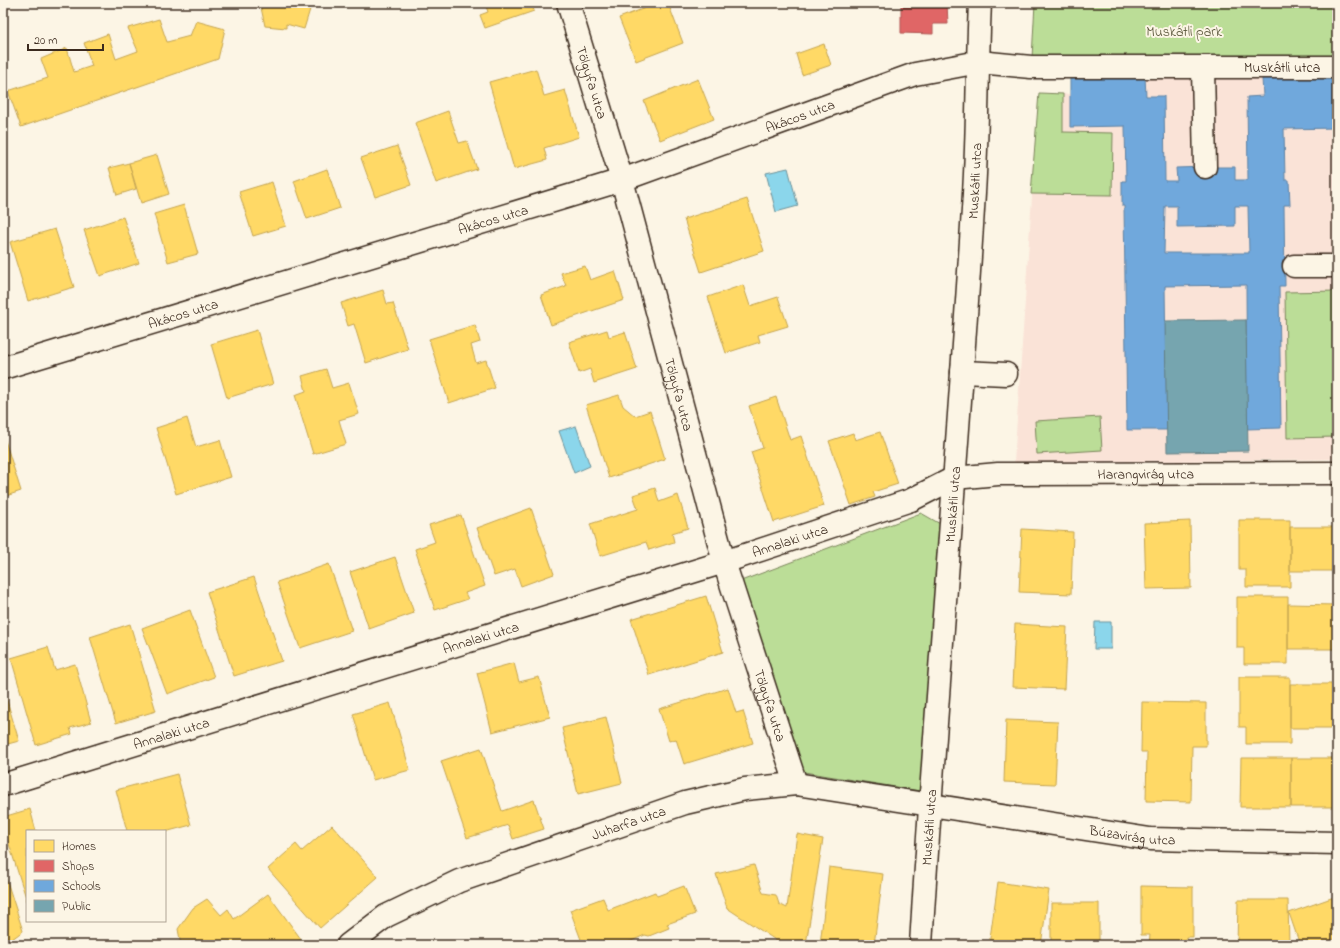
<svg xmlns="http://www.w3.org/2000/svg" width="1340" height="948" font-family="'Indie Flower',sans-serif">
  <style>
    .built { fill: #fae3d7 }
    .green { fill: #bbdd97; stroke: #7b845a }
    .water { fill: #8bd6eb; stroke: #6b9199 }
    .homes { fill: #ffd966; stroke: #c4a450 }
    .shops { fill: #e06666; stroke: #ae5450 }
    .schools { fill: #6fa8dc; stroke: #5f82a3; fill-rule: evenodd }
    .public { fill: #76a5af; stroke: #648084 }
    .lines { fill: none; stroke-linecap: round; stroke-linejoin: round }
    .minor-casing { stroke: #3b2a1e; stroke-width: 25 }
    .minor { stroke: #fcf5e5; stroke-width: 22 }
    .labels { text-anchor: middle; stroke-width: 4; stroke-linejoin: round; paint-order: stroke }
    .park-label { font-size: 14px; fill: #5b573c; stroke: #fcf5e5 }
    .street-label { font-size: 14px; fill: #3b2a1e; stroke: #fcf5e5 }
  </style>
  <rect width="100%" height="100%" fill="#fcf5e5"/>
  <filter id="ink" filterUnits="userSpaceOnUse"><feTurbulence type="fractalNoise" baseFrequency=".025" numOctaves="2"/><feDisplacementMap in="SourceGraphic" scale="8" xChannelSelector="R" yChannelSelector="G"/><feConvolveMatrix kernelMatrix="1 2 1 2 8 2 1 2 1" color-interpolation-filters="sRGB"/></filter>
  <g filter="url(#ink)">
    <!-- built -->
    <path class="built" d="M1145 77H1337V459L1014 463 1039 93 1070 94V78Z"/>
    <!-- green -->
    <path class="green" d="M1035 3H1337V59L1032 58Z
      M1039 93 1063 94V132L1113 133 1112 195 1031 194Z
      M1337 291V437L1287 438 1285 292Z
      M1100 417 1102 450 1037 454 1035 421Z
      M921 513 942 525 920 791 804 772 741 581Z"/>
    <!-- water -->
    <path class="water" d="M788 168 798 206 776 212 766 173Z
      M576 426 590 466 574 473 559 431Z
      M1095 622H1111V649H1094Z"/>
    <!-- homes -->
    <path class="homes" d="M260 3H272L283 6 284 3H305L311 6 304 29 286 24V28L265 26Z
      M485 3H532L534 11 485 28 480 15 488 12Z
      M658 3H668L683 43 636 61 619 18Z
      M159 19 167 42 190 36 196 21 225 29 218 59 21 127 8 91 48 78 41 59 67 48 74 72 92 66 84 43 108 34 116 59 138 51 128 28Z
      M824 44 831 65 802 75 796 54Z
      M536 69 544 96 565 90 579 137 544 148 547 160 514 169 489 82Z
      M698 79 714 119 660 140 644 101Z
      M448 111 459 143 467 141 477 169 436 183 415 123Z
      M397 146 411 185 375 197 361 158Z
      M157 155 169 194 141 203 129 163Z
      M129 163 136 189 117 195 109 168Z
      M327 169 340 208 307 219 294 181Z
      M272 182 286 226 253 236 239 192Z
      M747 199 764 251 701 272 684 219Z
      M184 205 198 254 168 262 154 214Z
      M123 217 139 263 100 276 84 230Z
      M55 229 74 287 28 301 10 242Z
      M585 266 590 280 615 271 624 300 551 325 541 295 566 286 561 273Z
      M743 285 750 306 778 297 788 326 758 335 760 342 726 353 708 297Z
      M383 290 387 304 393 303 408 349 366 363 354 324 348 326 341 303Z
      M475 325 480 342 471 345 476 363 486 360 495 388 449 403 429 339Z
      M257 330 273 384 227 398 211 344Z
      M607 330 609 337 625 332 637 369 594 383 590 369 579 373 569 342Z
      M326 369 332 388 349 383 359 414 339 420 346 444 313 454 295 395 306 391 302 376Z
      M619 395 623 406 635 416 650 411 665 459 609 478 586 405Z
      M776 397 790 440 801 436 824 506 774 522 751 452 763 448 749 406Z
      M187 418 196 447 220 440 231 477 176 494 156 428Z
      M880 432 898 484 873 492 875 497 851 505 829 441 853 433 855 440Z
      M3 434 21 491 3 497Z
      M655 488 659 502 678 495 688 528 672 533 674 542 649 550 646 542 600 556 590 524 638 509 633 495Z
      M531 508 554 574 521 586 515 569 494 576 477 528Z
      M461 515 485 586 465 593 468 599 435 610 415 549 435 542 429 525Z
      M1239 520H1290V587H1246V570H1239Z
      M1190 521 1191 588 1146 589 1144 523Z
      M1290 527H1337V571H1290Z
      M1022 529 1073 532 1071 594 1019 592Z
      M395 557 414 613 369 629 350 572Z
      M329 564 352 631 300 648 277 582Z
      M254 577 282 661 234 676 207 592Z
      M706 596 723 652 649 675 631 619Z
      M1237 597H1288V664H1244V648H1237Z
      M1288 604 1337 605V649H1288Z
      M190 610 214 677 167 694 142 628Z
      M130 624 156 711 116 723 90 637Z
      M1015 624 1067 627 1064 689 1012 687Z
      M48 647 55 670 75 664 91 722 70 728 72 734 36 745 11 658Z
      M514 663 519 682 539 677 550 717 492 732 477 673Z
      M1239 677H1290V744H1246V727H1239Z
      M1290 684H1337V728H1290Z
      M3 687 19 741 4 745 6 754 3 755Z
      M728 688 736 713 743 711 753 743 684 764 676 739 669 741 659 709Z
      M1142 702 1206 703V746H1192L1191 802 1146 801 1147 752H1141Z
      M390 703 410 770 373 780 353 714Z
      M606 717 622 783 578 794 562 728Z
      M1006 720 1058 722 1055 784 1004 782Z
      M481 748 502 811 534 800 544 829 513 839 508 825 467 838 441 761Z
      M1241 758H1291V807H1240Z
      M1291 758H1337V807H1291Z
      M177 774 191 825 165 832 127 831 116 790Z
      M30 809 36 831H27V901L3 825V817Z
      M332 825 378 877 320 928 268 869 296 844 302 851Z
      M797 834 823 839 806 944 780 943 727 908 716 874 754 865 763 893 776 895 779 904 787 908Z
      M829 867 883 874 874 945H820Z
      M3 869 23 931 4 945H3Z
      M998 882 1049 890 1041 945H989Z
      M684 886 695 914 667 924 669 928 649 936 645 935 622 945H583L570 910 603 898 608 910 655 892 657 896Z
      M1141 886 1193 887V937H1186V945H1149L1150 935H1141Z
      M268 894 301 939 293 945H181L178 929 193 908 207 899 221 915 228 909 234 919Z
      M1337 896V938L1319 945H1300L1289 913Z
      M1238 900H1288L1289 945H1237Z
      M1051 903H1099V945H1051Z"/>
    <!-- shops -->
    <path class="shops" d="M901 3H947L948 24H933V34L901 33Z"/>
    <!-- schools -->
    <path class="schools" d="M1145 77 1146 96H1164L1165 181H1177L1176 168 1205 167H1235V180H1248L1247 97 1263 96 1262 78H1335L1336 128 1284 129 1285 180H1289L1290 205H1284L1285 286H1279L1281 428 1247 429 1246 285 1165 286 1167 430H1127L1124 206H1122V181H1126L1125 126 1070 127V78ZM1165 206H1177V227L1235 226V206H1248L1249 253H1164Z"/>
    <!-- public -->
    <path class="public" d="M1246 320 1248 451 1167 452 1165 321Z"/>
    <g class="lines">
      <!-- minor casing -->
      <g class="minor-casing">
        <g id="minor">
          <path id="s1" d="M568 3 622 180 724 562 796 784"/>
          <path d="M1203 68 1205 167"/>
          <path d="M1294 266H1337"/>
          <path id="s2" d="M3 368 622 180 915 74 979 62 1031 67H1337"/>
          <path d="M962 372 1006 374"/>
          <path id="s3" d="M3 785 724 562 911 500 954 478 998 474 1337 473"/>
          <path id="s4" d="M348 945 386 916 459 881 685 803 745 789 796 784 1150 839 1337 843"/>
          <path id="s5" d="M921 945C936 694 959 444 974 193 978 129 977 66 980 3"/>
        </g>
      </g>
      <!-- minor -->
      <use href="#minor" class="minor"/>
    </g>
  </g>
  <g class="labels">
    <!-- park labels -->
    <g class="park-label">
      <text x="1184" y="36">Muskátli park</text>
    </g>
    <!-- street labels -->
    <g class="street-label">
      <text dy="5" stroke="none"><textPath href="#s2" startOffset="1327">Muskátli utca</textPath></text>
      <text dy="5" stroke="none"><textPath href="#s1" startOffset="83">Tölgyfa utca</textPath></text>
      <text dy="5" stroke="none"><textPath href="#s2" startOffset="836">Akácos utca</textPath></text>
      <text dy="5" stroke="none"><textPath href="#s5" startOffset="766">Muskátli utca</textPath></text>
      <text dy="5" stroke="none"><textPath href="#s2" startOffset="512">Akácos utca</textPath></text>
      <text dy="5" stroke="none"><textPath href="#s2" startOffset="188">Akácos utca</textPath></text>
      <text dy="5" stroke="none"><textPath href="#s1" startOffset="407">Tölgyfa utca</textPath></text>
      <text dy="5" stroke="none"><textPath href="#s3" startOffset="1192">Harangvirág utca</textPath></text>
      <text dy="5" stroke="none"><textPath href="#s5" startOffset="442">Muskátli utca</textPath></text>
      <text dy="5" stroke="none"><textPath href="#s3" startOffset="824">Annalaki utca</textPath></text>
      <text dy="5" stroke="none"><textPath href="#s3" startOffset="500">Annalaki utca</textPath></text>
      <text dy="5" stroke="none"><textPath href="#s1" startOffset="731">Tölgyfa utca</textPath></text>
      <text dy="5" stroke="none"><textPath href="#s3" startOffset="176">Annalaki utca</textPath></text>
      <text dy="5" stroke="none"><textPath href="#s4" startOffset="308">Juharfa utca</textPath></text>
      <text dy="5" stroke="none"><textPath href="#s5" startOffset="118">Muskátli utca</textPath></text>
      <text dy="5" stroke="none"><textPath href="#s4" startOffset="821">Búzavirág utca</textPath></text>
    </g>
  </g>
  <!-- margin -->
  <rect width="1340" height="948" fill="none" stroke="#fcf5e5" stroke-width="16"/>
  <rect x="8" y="8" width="1324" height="932" fill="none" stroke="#3b2a1e" stroke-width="1.5" filter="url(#ink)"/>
  <!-- legend -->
  <rect x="26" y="830" width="140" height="92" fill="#fcf5e5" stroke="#afa495"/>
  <rect x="34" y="840" width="20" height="12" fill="#ffd966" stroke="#afa495"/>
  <text x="62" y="850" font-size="12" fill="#3b2a1e">Homes</text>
  <rect x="34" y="860" width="20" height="12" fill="#e06666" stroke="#afa495"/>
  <text x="62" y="870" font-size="12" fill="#3b2a1e">Shops</text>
  <rect x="34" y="880" width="20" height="12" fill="#6fa8dc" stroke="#afa495"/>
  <text x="62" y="890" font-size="12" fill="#3b2a1e">Schools</text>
  <rect x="34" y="900" width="20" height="12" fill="#76a5af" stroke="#afa495"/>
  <text x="62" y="910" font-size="12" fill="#3b2a1e">Public</text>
  <!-- scale -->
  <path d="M28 44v6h75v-6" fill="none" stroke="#3b2a1e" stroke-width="2"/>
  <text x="34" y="44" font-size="12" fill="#3b2a1e" stroke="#fcf5e5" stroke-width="3" paint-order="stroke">20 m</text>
</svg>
